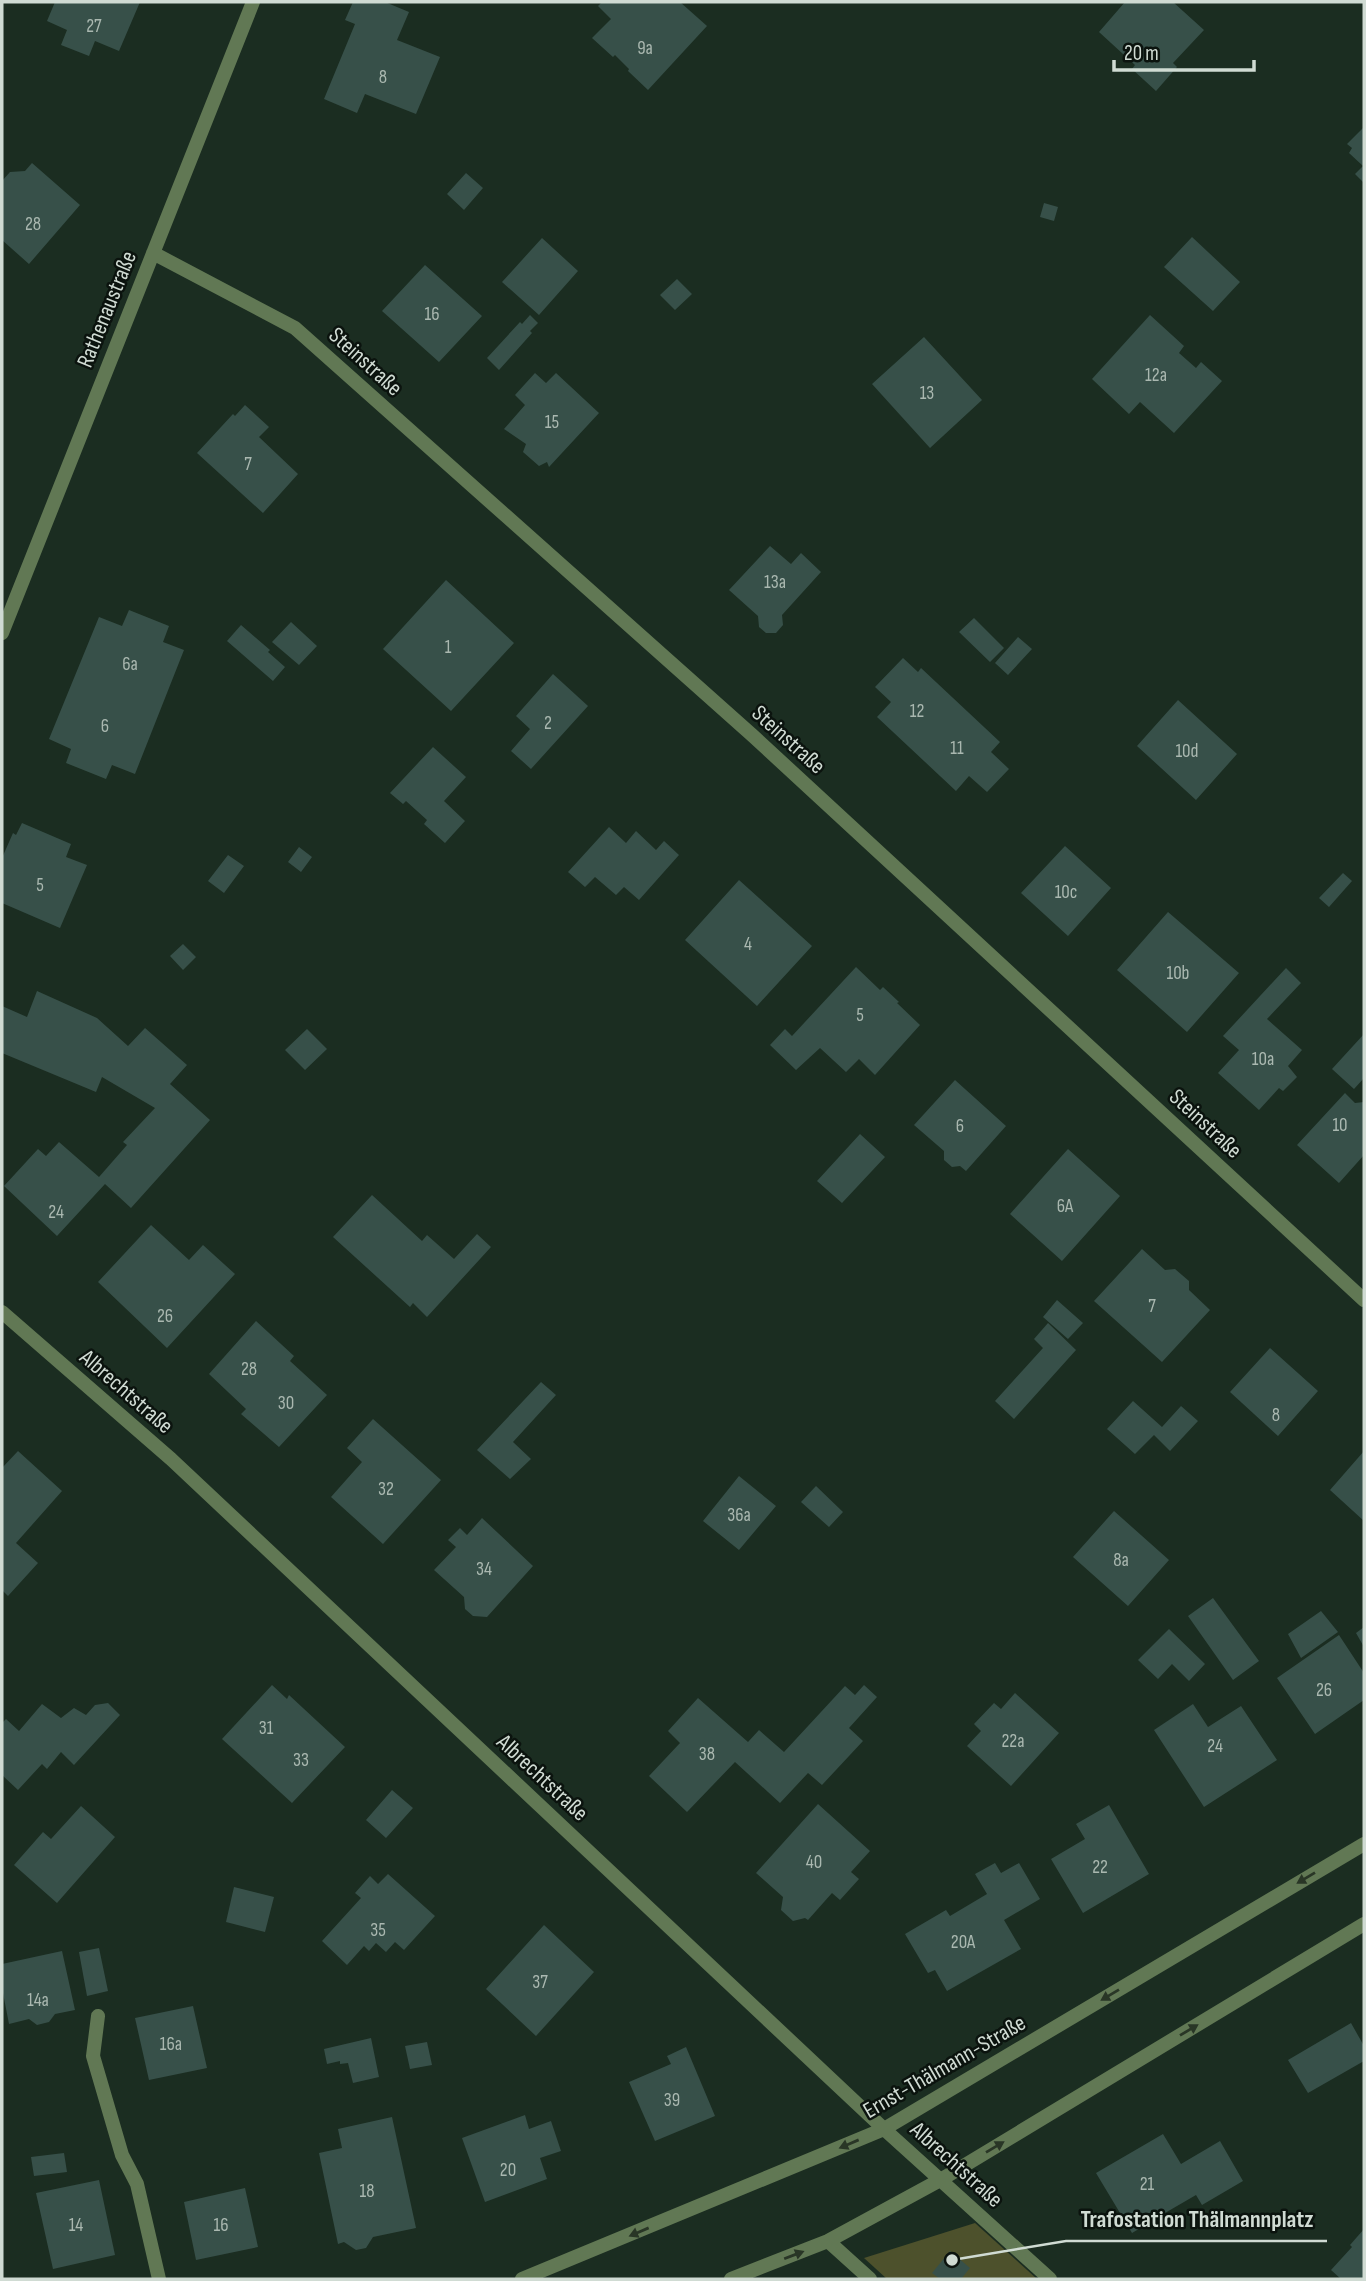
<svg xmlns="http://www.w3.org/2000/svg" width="1366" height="2281" font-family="'Sofia Sans Condensed',sans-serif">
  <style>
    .green { fill: #4d512c }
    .building { fill: #375049 }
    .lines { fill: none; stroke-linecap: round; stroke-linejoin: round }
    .lane { stroke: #617854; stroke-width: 14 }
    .street { stroke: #617854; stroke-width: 14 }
    .oneway { fill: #293626 }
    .labels { text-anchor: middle; stroke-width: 5; stroke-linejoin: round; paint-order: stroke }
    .number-label { font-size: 19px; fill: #aab8b0 }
    .street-label { font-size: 23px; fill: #d0dbd3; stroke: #0b130e }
    .leader { fill: none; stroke: #d0dbd3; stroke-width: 2.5 }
    .callout-dot { fill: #d0dbd3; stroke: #0b130e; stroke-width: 2.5 }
    .callout-label { font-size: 24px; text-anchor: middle; font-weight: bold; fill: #d0dbd3; stroke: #0b130e; stroke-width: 5; stroke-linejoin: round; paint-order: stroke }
  </style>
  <rect width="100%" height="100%" fill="#1b2d21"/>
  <!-- green -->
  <path class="green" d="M975 2223 1037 2279H887L864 2258Z"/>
  <!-- building -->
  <path class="building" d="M55 2H140L119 51 95 41 89 56 61 45 67 30 47 21Z
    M353 2H385L409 12 397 40 440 57 416 114 365 94 357 113 324 99 355 24 345 20Z
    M602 2H680L707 26 648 90 628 71 629 69 615 55 613 57 592 38 611 19 598 6Z
    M1125 2H1173L1204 30 1173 63 1177 67 1156 91 1132 69 1135 65 1099 32Z
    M1364 127V183L1355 174 1363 166 1349 153 1352 148 1347 144Z
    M32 163 80 205 29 264 2 240V181L10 172 25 171Z
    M466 173 483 188 464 210 447 194Z
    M1044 203 1058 207 1054 221 1040 217Z
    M1192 237 1240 282 1213 311 1164 267Z
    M542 238 578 271 539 315 502 282Z
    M425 265 482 316 439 362 382 311Z
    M677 279 692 294 675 310 660 295Z
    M530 315 538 323 530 331 532 333 499 370 487 358 520 322 522 324Z
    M1150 315 1184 346 1179 353 1196 368 1201 362 1222 381 1174 433 1140 402 1129 414 1092 379Z
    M924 337 982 400 930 448 872 384Z
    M535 373 546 383 556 373 599 413 549 467 547 462 539 466 523 452 526 444 504 429 525 405 515 395Z
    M245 405 269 427 259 437 298 474 263 513 197 453 233 414 235 416Z
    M770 546 791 564 801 553 821 572 782 615 783 625 776 633H766L759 627 758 616 729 590Z
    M446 580 514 643 451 711 383 649Z
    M129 610 169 626 163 642 184 650 135 774 112 765 106 779 66 763 71 749 49 739 99 617 122 626Z
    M974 618 1004 648 990 662 959 632Z
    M291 622 317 646 299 665 272 642Z
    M241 625 270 650 268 652 285 667 273 681 227 641Z
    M1018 637 1032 649 1008 675 995 663Z
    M903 658 918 672 921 668 1000 742 991 752 1009 769 987 792 969 776 956 791 877 717 891 702 875 687Z
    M553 674 588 706 531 769 511 751 530 729 516 716Z
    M1178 700 1237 754 1196 800 1137 746Z
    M433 747 466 777 444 801 465 821 445 843 424 824 427 820 406 801 403 804 390 793Z
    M22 823 71 844 66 857 87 865 60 928 2 903V858L13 833 16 835Z
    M609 827 626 843 636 831 656 850 664 841 679 855 639 900 624 887 616 895 595 877 585 887 568 872Z
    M1065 846 1111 888 1068 936 1021 893Z
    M299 847 312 857 301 872 288 862Z
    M228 855 244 866 224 893 208 881Z
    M1343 873 1352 881 1329 907 1319 898Z
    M739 880 812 946 757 1006 685 940Z
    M1168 912 1239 973 1187 1032 1117 970Z
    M183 944 196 957 183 970 170 956Z
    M856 967 880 990 883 987 899 1002 897 1003 920 1025 875 1075 859 1059 846 1072 820 1048 796 1070 770 1045 785 1029 792 1036Z
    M1286 968 1301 983 1267 1019 1302 1050 1288 1066 1297 1077 1283 1091 1279 1088 1259 1110 1218 1073 1239 1050 1223 1036Z
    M37 991 97 1018 128 1046 145 1028 187 1065 170 1084 210 1120 131 1208 105 1184 57 1236 4 1186 38 1149 46 1156 59 1142 99 1177 127 1145 123 1142 155 1108 102 1077 96 1092 2 1053V1006L27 1017Z
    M307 1029 327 1049 305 1070 285 1050Z
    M1364 1034V1078L1354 1089 1332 1069Z
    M955 1080 1006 1126 966 1171 960 1166 952 1167 944 1160V1151L914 1125Z
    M1345 1093 1355 1103 1364 1102V1155L1339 1183 1297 1145Z
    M860 1134 885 1157 842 1203 817 1181Z
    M1068 1149 1120 1196 1062 1261 1010 1214Z
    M372 1195 422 1241 427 1235 454 1259 477 1234 491 1247 427 1317 413 1303 410 1307 333 1237Z
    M151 1225 189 1260 203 1245 235 1274 167 1348 98 1282Z
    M1142 1249 1165 1270 1175 1269 1189 1281V1290L1210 1310 1162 1362 1094 1301Z
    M1057 1300 1083 1323 1068 1339 1043 1317Z
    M256 1321 294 1356 290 1361 327 1395 279 1447 241 1414 246 1409 209 1374Z
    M1048 1323 1076 1350 1014 1419 995 1401 1043 1348 1034 1339Z
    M1270 1348 1318 1391 1278 1436 1230 1392Z
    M541 1382 556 1395 513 1442 531 1459 510 1479 477 1450Z
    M1133 1401 1162 1427 1181 1406 1198 1421 1170 1451 1154 1435 1135 1454 1107 1429Z
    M373 1419 441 1480 383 1544 331 1497 362 1462 347 1448Z
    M18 1451 62 1491 16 1543 38 1563 8 1596 2 1590V1468Z
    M1364 1451V1521L1330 1490Z
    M739 1476 776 1506 739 1550 703 1521Z
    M816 1486 843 1512 829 1527 801 1502Z
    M1114 1511 1169 1560 1128 1606 1073 1557Z
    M482 1518 533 1566 487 1617 473 1616 465 1609 464 1597 434 1570 456 1547 448 1540 460 1528 467 1535Z
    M1213 1598 1259 1661 1233 1680 1188 1616Z
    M1321 1611 1338 1632 1301 1658 1288 1634Z
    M1364 1627V1647L1356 1633Z
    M1169 1629 1205 1664 1189 1681 1172 1664 1158 1679 1138 1660Z
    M1339 1635 1364 1673V1700L1315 1734 1277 1678Z
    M272 1685 287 1699 289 1695 345 1747 292 1803 222 1739Z
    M864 1685 877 1697 849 1728 863 1741 822 1785 808 1773 780 1803 735 1762 687 1812 649 1776 680 1743 668 1731 698 1698 748 1742 759 1730 784 1752 845 1686 855 1695Z
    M1015 1693 1059 1733 1011 1786 967 1746 981 1731 974 1724 994 1703 1001 1709Z
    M108 1703 120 1715 74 1765 61 1752 47 1769 42 1764 18 1790 2 1775V1723L6 1719 19 1731 42 1704 61 1718 74 1708 86 1715 95 1705Z
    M1193 1704 1208 1727 1241 1706 1277 1760 1204 1807 1154 1730Z
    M392 1790 413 1808 386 1838 366 1820Z
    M818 1804 870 1851 851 1872 859 1879 840 1900 832 1893 808 1920 805 1918 793 1921 781 1910 783 1897 756 1873Z
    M1109 1805 1149 1874 1083 1913 1051 1859 1085 1839 1076 1824Z
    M81 1806 115 1837 57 1903 14 1865 43 1832 51 1839Z
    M995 1863 1001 1873 1019 1863 1040 1899 1004 1920 1021 1949 947 1991 935 1970 928 1973 905 1934 946 1910 950 1916 987 1894 975 1874Z
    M388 1874 435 1916 404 1950 395 1942 386 1952 376 1943 369 1951 364 1946 347 1965 322 1941 361 1898 355 1893 370 1876 378 1884Z
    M234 1887 274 1897 265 1932 226 1922Z
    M544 1925 594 1972 536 2036 486 1989Z
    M99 1948 108 1991 87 1996 79 1952Z
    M62 1951 75 2010 55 2014 49 2022 37 2025 29 2019 9 2024 2 1988V1964Z
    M193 2006 207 2068 149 2080 135 2018Z
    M1351 2023 1364 2046V2061L1308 2093 1288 2060Z
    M371 2038 379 2077 353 2083 348 2063 340 2064V2061L327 2064 324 2049Z
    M427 2042 432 2065 410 2069 405 2046Z
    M686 2047 715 2116 655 2141 629 2082 671 2064 667 2056Z
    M525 2115 529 2129 551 2121 561 2151 540 2158 547 2179 485 2202 462 2138Z
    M392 2117 416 2228 373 2237 366 2248 356 2250 344 2242 338 2244 319 2153 342 2148 338 2129Z
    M1163 2134 1181 2164 1220 2141 1243 2181 1202 2205 1196 2195 1165 2213 1164 2219 1154 2225 1149 2223 1132 2233 1096 2173Z
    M64 2153 67 2172 34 2176 31 2157Z
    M99 2180 115 2255 53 2269 36 2193Z
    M245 2188 258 2247 196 2260 184 2202Z
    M1364 2229V2279H1341L1331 2270 1352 2247 1350 2245Z
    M950 2251 970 2268 961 2279H940L932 2273Z"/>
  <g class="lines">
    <!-- lane -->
    <path class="lane" d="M98 2016 93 2056 122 2155 137 2184 159 2279"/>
    <!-- street -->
    <path class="street" d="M153 253 295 328 752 735 1364 1300
      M2 633 253 2
      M2 1312 171 1459 884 2129 1050 2279
      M828 2241 870 2279
      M522 2279 884 2129 1364 1844
      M731 2279 828 2241 942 2179 1364 1924"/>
  </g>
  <!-- one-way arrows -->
  <defs><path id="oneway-solid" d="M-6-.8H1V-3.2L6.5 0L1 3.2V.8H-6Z" transform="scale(1.75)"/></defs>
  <g class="oneway">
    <use href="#oneway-solid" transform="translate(1306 1878) rotate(149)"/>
    <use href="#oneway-solid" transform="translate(1110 1995) rotate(149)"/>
    <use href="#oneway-solid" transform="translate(1189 2030) rotate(-31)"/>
    <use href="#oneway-solid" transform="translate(849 2144) rotate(157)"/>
    <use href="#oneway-solid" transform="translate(995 2147) rotate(-31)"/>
    <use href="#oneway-solid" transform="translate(639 2232) rotate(157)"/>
    <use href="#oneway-solid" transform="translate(794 2255) rotate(-21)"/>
  </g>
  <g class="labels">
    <!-- number labels -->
    <g class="number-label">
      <text x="94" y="32">27</text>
      <text x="645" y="54">9a</text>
      <text x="383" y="83">8</text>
      <text x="33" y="230">28</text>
      <text x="432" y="320">16</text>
      <text x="1156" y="381">12a</text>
      <text x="927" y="399">13</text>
      <text x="552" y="428">15</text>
      <text x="248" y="470">7</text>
      <text x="775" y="588">13a</text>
      <text x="448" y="653">1</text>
      <text x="130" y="670">6a</text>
      <text x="917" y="717">12</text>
      <text x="548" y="729">2</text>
      <text x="105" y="732">6</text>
      <text x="957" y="754">11</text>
      <text x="1187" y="757">10d</text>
      <text x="40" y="891">5</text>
      <text x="1066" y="898">10c</text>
      <text x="748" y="950">4</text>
      <text x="1178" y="979">10b</text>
      <text x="860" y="1021">5</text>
      <text x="1263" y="1065">10a</text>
      <text x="1340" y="1131">10</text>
      <text x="960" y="1132">6</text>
      <text x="1065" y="1212">6A</text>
      <text x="56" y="1218">24</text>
      <text x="1152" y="1312">7</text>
      <text x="165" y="1322">26</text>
      <text x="249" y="1375">28</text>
      <text x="286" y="1409">30</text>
      <text x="1276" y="1421">8</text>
      <text x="386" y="1495">32</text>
      <text x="739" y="1521">36a</text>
      <text x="1121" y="1566">8a</text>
      <text x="484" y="1575">34</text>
      <text x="1324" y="1696">26</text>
      <text x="266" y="1734">31</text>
      <text x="1013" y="1747">22a</text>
      <text x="1215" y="1752">24</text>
      <text x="707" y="1760">38</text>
      <text x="301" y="1766">33</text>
      <text x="814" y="1868">40</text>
      <text x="1100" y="1873">22</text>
      <text x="378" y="1936">35</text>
      <text x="963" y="1948">20A</text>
      <text x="540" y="1988">37</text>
      <text x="38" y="2006">14a</text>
      <text x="171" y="2050">16a</text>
      <text x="672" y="2106">39</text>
      <text x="508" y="2176">20</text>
      <text x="1147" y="2190">21</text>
      <text x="367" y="2197">18</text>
      <text x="76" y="2231">14</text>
      <text x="221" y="2231">16</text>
    </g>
    <!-- street labels -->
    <g class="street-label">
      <text transform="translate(106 309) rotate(-68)" y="8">Rathenaustraße</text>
      <text transform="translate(366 361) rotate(42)" y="8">Steinstraße</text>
      <text transform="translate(789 739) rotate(42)" y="8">Steinstraße</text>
      <text transform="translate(1206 1123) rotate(43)" y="8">Steinstraße</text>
      <text transform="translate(127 1391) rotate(41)" y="8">Albrechtstraße</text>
      <text transform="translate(543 1777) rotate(43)" y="8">Albrechtstraße</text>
      <text transform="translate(944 2066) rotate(-30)" y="8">Ernst-Thälmann-Straße</text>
      <text transform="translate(957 2164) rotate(42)" y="8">Albrechtstraße</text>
    </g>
  </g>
  <!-- callouts -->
  <path class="leader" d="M952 2260L1066 2241H1327"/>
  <circle class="callout-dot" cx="952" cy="2260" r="7"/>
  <g class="callout-label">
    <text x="1197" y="2227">Trafostation Thälmannplatz</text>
  </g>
  <!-- border -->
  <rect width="1366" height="2281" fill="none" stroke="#d0dbd3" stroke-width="7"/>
  <!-- scale -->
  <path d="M1114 60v10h140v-10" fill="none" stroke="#d0dbd3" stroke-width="3.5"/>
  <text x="1124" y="60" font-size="21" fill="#d0dbd3" stroke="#0b130e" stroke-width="5" paint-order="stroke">20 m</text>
</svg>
